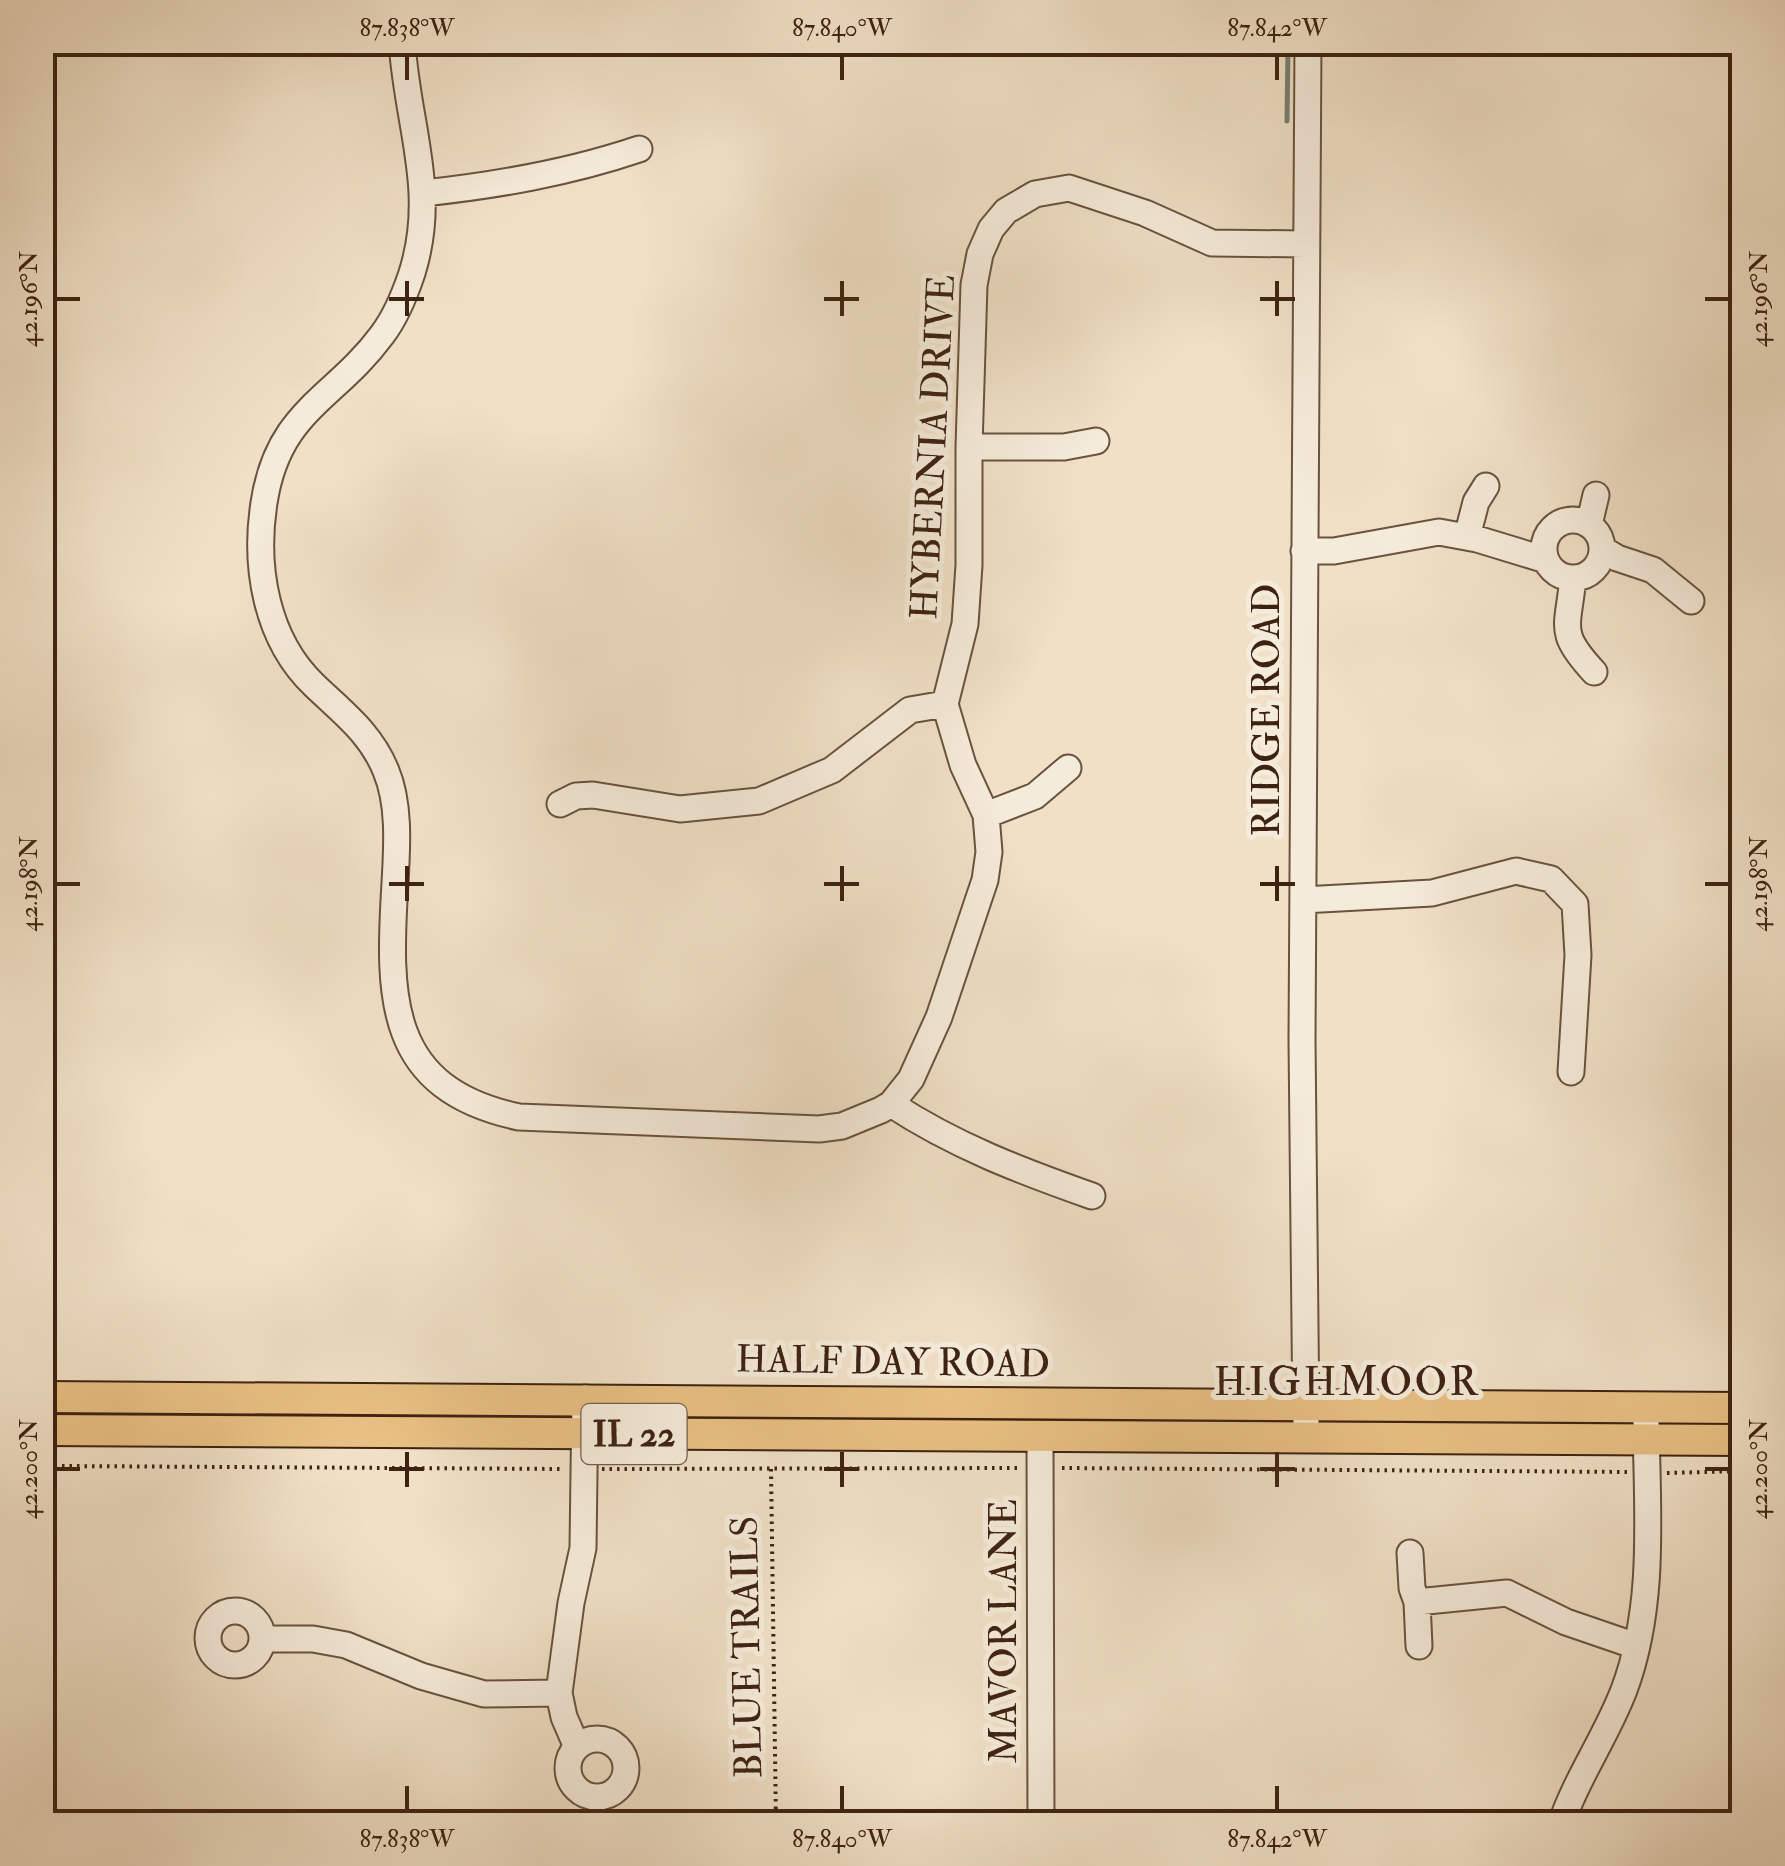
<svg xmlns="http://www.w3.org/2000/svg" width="1785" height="1866" font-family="'IM FELL Double Pica',serif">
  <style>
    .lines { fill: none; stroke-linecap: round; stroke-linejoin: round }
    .stream { stroke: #768070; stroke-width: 5 }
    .minor-casing { stroke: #6a523e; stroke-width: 29 }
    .major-casing { stroke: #3e2211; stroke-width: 34 }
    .path { stroke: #3e2211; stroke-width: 4; stroke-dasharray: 2.5 5; stroke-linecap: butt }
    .minor { stroke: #f5ebda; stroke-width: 25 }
    .major { stroke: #e8c083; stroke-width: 30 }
    .ticks { fill: none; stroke: #3e2211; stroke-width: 4 }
    .labels { text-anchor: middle; stroke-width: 10; stroke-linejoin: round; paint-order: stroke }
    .shield { fill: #f5ebda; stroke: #755e4d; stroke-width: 2.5 }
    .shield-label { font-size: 35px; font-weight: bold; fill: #3e2211 }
    .street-label { font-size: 38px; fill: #3e2211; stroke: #f5ebda }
    .neighbourhood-label { font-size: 40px; letter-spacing: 2.5px; fill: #3e2211; stroke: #f5ebda }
    .neatline { fill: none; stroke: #3e2211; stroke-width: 4 }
    .ticks-label { font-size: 25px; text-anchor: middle; fill: #3e2211 }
  </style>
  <rect width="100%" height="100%" fill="#f0e0c6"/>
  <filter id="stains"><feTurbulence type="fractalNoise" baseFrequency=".002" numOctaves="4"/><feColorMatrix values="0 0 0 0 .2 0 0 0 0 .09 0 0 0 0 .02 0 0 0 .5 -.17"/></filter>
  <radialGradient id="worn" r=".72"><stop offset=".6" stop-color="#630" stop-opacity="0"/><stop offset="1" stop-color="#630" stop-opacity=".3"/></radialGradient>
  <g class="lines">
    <!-- stream -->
    <path class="stream" d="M1287 121 1288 46"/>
    <!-- minor casing -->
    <g class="minor-casing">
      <path id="minor" d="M402 42C407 125 438 190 412 273 405 294 395 318 382 335 334 400 278 410 264 503 254 567 266 639 314 685 342 712 371 733 386 771 400 804 397 847 395 883 388 997 386 1089 519 1117L819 1129 842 1126 881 1110 891 1104 911 1079 939 1017 985 880 989 852 986 815 963 765 945 704 965 624 969 565V447L974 285 980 254 991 229 1006 211 1035 194 1069 188 1145 213 1212 243 1306 244
        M424 193C498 185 568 173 639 149
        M969 447H1064L1096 441
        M1544 549a29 29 0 1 1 58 0a29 29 0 1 1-58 0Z
        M1589 525 1596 495
        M1467 537 1476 502 1486 486
        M1602 549 1617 558 1653 570 1691 601
        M1304 551H1334L1439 532 1477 539 1546 560
        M1573 578C1568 629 1557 632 1594 672
        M560 804 576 796 593 795 680 809 759 801 832 770 910 710 945 704
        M986 815 1035 796 1068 768
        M1303 900 1432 893 1516 871 1551 879 1575 904 1578 955 1571 1072
        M891 1104C955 1146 1021 1171 1092 1196
        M1306 1422 1302 1040 1308 42
        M1040 1438 1041 1824
        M1410 1553 1412 1588 1417 1602 1507 1593 1566 1622 1636 1646
        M1417 1602 1419 1646
        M208 1638a27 27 0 1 1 54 0a27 27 0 1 1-54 0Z
        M262 1639H313L346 1645 421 1676 484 1694 559 1693
        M568 1768a29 29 0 1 1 58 0a29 29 0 1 1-58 0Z
        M577 1747 564 1717 559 1693 571 1603 583 1548 585 1398
        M1561 1824C1577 1777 1606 1737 1624 1690 1656 1605 1647 1511 1646 1422"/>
    </g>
    <!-- major casing -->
    <g class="major-casing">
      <path id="major" d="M42 1397 1742 1408
        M42 1430 1742 1440"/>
    </g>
    <!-- path -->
    <path class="path" d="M62 1466 563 1469
      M1062 1468 1628 1472
      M602 1469 1018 1468
      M771 1469 776 1824
      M1667 1473 1742 1471"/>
    <!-- minor -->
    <use href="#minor" class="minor"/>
    <!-- major -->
    <use href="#major" class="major"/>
  </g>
  <!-- ticks -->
  <path class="ticks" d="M407 55V80M842 55V80M1277 55V80M407 281V316M842 281V316M1277 281V316M55 299H80M389 299H424M824 299H859M1260 299H1295M1705 299H1730M407 866V901M842 866V901M1277 866V901M55 884H80M389 884H424M824 884H859M1260 884H1295M1705 884H1730M407 1452V1487M842 1452V1487M1277 1452V1487M55 1469H80M389 1469H424M824 1469H859M1260 1469H1295M1705 1469H1730M407 1786V1811M842 1786V1811M1277 1786V1811"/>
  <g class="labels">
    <!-- shield labels -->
    <rect class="shield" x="581.5" y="1404" width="105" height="60" rx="8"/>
    <g class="shield-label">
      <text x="634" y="1446">IL 22</text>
    </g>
    <!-- street labels -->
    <g class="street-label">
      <text transform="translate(932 447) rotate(-87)" y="13">HYBERNIA DRIVE</text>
      <text transform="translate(1266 710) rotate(-90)" y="13">RIDGE ROAD</text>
      <text transform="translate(893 1361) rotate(1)" y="13">HALF DAY ROAD</text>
      <text transform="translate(1003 1631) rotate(-90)" y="13">MAVOR LANE</text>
      <text transform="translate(746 1647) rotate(-91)" y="13">BLUE TRAILS</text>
    </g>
    <!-- neighbourhood labels -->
    <g class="neighbourhood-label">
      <text x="1347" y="1395">HIGHMOOR</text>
    </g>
  </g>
  <!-- margin -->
  <rect width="1785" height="1866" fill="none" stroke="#f0e0c6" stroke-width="110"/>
  <rect x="55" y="55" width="1675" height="1756" class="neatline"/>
  <g class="ticks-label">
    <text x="407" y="36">87.838°W</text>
    <text x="842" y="36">87.840°W</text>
    <text x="1277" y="36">87.842°W</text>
    <text transform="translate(1758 299) rotate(-90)" y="9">42.196°N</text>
    <text transform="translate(28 299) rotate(-90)" y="9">42.196°N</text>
    <text transform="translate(1758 884) rotate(-90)" y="9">42.198°N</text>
    <text transform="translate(28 884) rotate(-90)" y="9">42.198°N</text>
    <text transform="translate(1758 1469) rotate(-90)" y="9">42.200°N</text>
    <text transform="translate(28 1469) rotate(-90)" y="9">42.200°N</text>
    <text x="407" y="1847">87.838°W</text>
    <text x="842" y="1847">87.840°W</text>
    <text x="1277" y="1847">87.842°W</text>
  </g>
  <rect width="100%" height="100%" filter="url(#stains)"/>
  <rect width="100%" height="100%" fill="url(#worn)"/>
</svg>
